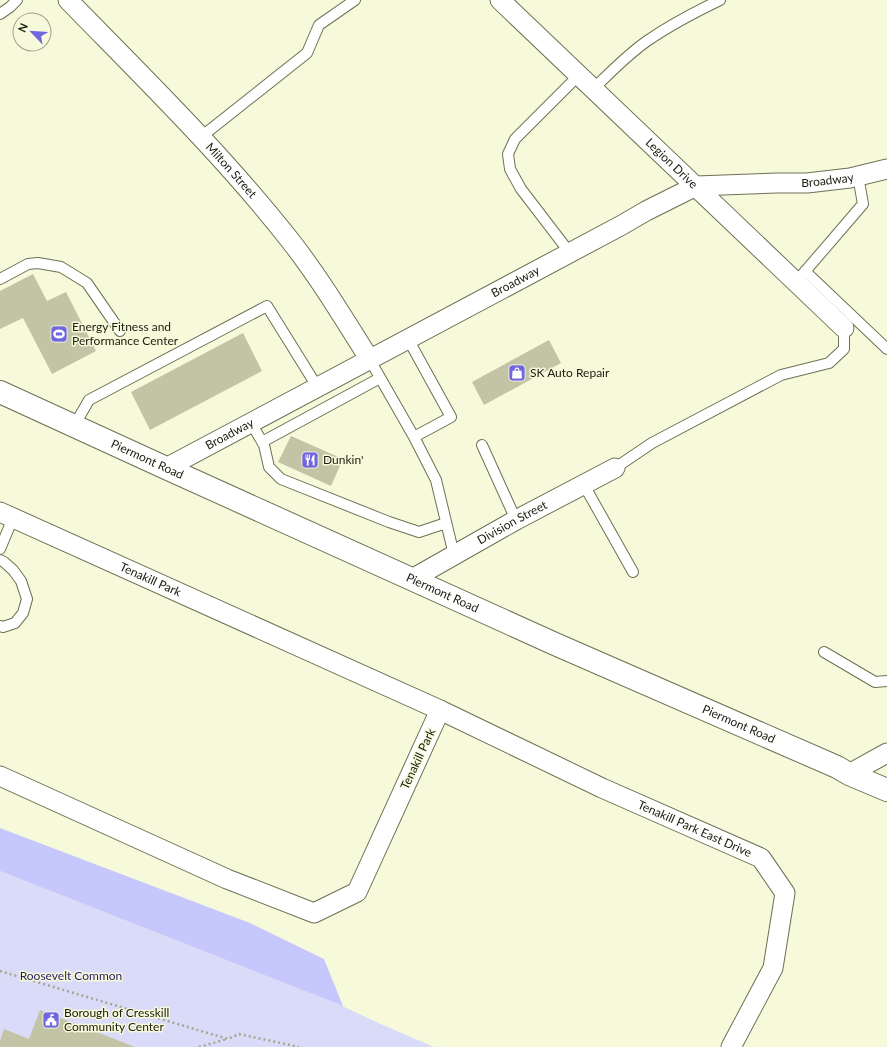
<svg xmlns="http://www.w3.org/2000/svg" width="887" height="1047" font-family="Lato,sans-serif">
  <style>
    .green { fill: #d9dbf8 }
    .water { fill: #c6c8fd }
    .building { fill: #c2c4a5 }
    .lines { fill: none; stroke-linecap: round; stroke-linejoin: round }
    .service-casing { stroke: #6e7053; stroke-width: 12 }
    .minor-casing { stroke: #6e7053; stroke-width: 21 }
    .tertiary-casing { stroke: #6e7053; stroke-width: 24 }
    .path { stroke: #a5a78f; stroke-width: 2.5; stroke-dasharray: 2 3; stroke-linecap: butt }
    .service { stroke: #fff; stroke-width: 10 }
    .minor { stroke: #fff; stroke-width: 19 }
    .tertiary { stroke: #fff; stroke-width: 22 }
    .labels { text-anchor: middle; stroke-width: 3; stroke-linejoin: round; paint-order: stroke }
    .street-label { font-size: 12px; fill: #202115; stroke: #f7fada }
    .poi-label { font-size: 12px; fill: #202115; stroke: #f7fada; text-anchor: start }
    .park-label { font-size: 12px; fill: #271c66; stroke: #f7fada }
  </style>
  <rect width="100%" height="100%" fill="#f7fada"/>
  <!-- green -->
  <path class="green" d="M0 871 338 1004 383 1025 434 1047H0Z"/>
  <!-- water -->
  <path class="water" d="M0 828 250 923 324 959 343 1006 0 871Z"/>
  <!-- building -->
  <path class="building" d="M33 274 47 301 66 292 96 351 52 374 23 318 0 329V291Z
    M243 333 262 371 150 430 131 392Z
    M549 340 561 363 484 405 472 382Z
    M291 436 343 459 331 486 278 462Z
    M40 1010 135 1047H0V1041L4 1029 29 1039Z"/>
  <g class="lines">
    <!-- service casing -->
    <g class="service-casing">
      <path id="service" d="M0 14 10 7 17 0
        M593 89C611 72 627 55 647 41 670 25 695 12 720 0
        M201 137 307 53 319 25 355 0
        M570 253 521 189 510 169 508 154 515 139 579 75
        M805 271 887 349
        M0 279 28 264 38 263 61 267 87 283 120 331
        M796 282 863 204 858 176
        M408 339 451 417 414 437 436 480 454 555
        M370 360 414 437
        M251 423 264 445 269 467 281 479 389 522 419 532 446 523
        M74 426 89 400 267 306 318 388
        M262 442 380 378
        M482 445 516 520
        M615 468 652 443 781 375 829 363 844 349V328
        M584 485 633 572
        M0 549 13 518
        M0 560 4 562 13 570 21 581 27 599 23 613 15 623 3 627 0 626
        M824 652 875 682 887 681"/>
    </g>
    <!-- minor casing -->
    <g class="minor-casing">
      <g id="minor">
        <path id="s1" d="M68 0C144 78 222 154 289 239 319 277 344 319 370 360"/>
        <path id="s2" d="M500 0 844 328"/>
        <path id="s3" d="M166 468 622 225 646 211 696 186 777 183H807L850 178 887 169"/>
        <path id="s4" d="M0 512 440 710 357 892 314 913 227 879 0 776"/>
        <path id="s5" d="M412 579 516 520 615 468"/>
        <path id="s6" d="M440 710 602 788 761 858 785 893 773 968 731 1047"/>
        <path d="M849 774 887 753"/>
      </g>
    </g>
    <!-- tertiary casing -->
    <g class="tertiary-casing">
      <g id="tertiary">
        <path id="s7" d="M0 392 166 468 555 644 837 767 849 774 887 790"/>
      </g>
    </g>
    <!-- path -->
    <path class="path" d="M0 971 228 1039 239 1034 299 1047
      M199 1047 227 1039"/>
    <!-- service -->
    <use href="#service" class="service"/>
    <!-- minor -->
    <use href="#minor" class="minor"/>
    <!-- tertiary -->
    <use href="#tertiary" class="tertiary"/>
  </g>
  <!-- icons -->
  <defs>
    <g id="stadium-square" transform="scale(0.9)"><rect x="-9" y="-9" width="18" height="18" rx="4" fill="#7066e0" stroke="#f7fada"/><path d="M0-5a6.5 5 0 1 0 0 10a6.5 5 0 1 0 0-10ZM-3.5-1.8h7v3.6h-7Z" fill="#fff"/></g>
    <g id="shop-square" transform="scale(0.9)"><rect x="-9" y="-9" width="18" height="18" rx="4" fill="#7066e0" stroke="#f7fada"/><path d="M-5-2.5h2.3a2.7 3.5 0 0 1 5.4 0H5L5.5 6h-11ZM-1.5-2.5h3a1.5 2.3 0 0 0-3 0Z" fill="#fff"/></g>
    <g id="restaurant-square" transform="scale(0.9)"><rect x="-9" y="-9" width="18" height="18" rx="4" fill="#7066e0" stroke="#f7fada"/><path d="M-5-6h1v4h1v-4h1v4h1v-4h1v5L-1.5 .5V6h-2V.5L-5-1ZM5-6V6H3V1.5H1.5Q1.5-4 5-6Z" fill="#fff"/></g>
    <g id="civic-square" transform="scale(0.9)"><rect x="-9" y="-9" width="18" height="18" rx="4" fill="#7066e0" stroke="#f7fada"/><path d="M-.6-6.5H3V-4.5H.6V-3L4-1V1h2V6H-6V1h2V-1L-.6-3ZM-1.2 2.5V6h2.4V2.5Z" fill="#fff"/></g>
  </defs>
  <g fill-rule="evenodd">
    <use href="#stadium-square" x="59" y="334"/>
    <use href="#shop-square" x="517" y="373"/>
    <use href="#restaurant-square" x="310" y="460"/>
    <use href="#civic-square" x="51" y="1020"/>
  </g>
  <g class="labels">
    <!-- street labels -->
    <g class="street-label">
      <text dy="4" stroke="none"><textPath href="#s2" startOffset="237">Legion Drive</textPath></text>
      <text dy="4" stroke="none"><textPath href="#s1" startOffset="236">Milton Street</textPath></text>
      <text dy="4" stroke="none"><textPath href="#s3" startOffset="732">Broadway</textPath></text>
      <text dy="4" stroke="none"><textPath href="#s3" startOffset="396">Broadway</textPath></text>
      <text dy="4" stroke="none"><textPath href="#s3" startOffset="72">Broadway</textPath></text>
      <text dy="4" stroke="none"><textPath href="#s7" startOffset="162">Piermont Road</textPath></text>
      <text dy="4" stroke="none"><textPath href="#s5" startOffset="115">Division Street</textPath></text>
      <text dy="4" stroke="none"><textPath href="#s4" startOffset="165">Tenakill Park</textPath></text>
      <text dy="4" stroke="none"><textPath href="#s7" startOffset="486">Piermont Road</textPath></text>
      <text dy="4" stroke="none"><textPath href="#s7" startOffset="810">Piermont Road</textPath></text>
      <text transform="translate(418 759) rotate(-65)" y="4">Tenakill Park</text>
      <text dy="4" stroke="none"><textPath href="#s6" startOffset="281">Tenakill Park East Drive</textPath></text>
    </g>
    <!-- poi labels -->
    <g class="poi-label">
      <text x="72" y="331">Energy Fitness and<tspan x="72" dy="14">Performance Center</tspan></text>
      <text x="530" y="377">SK Auto Repair</text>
      <text x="323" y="464">Dunkin'</text>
      <text x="64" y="1017">Borough of Cresskill<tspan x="64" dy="14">Community Center</tspan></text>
    </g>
    <!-- park labels -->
    <g class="park-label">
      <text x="71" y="980">Roosevelt Common</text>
    </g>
  </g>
  <!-- north arrow -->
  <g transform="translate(32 32) rotate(295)"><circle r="19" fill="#f7fada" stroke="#a1a38b"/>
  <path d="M0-3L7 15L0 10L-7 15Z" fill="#7066e0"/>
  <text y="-6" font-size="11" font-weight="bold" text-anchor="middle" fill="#202115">N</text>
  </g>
</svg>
